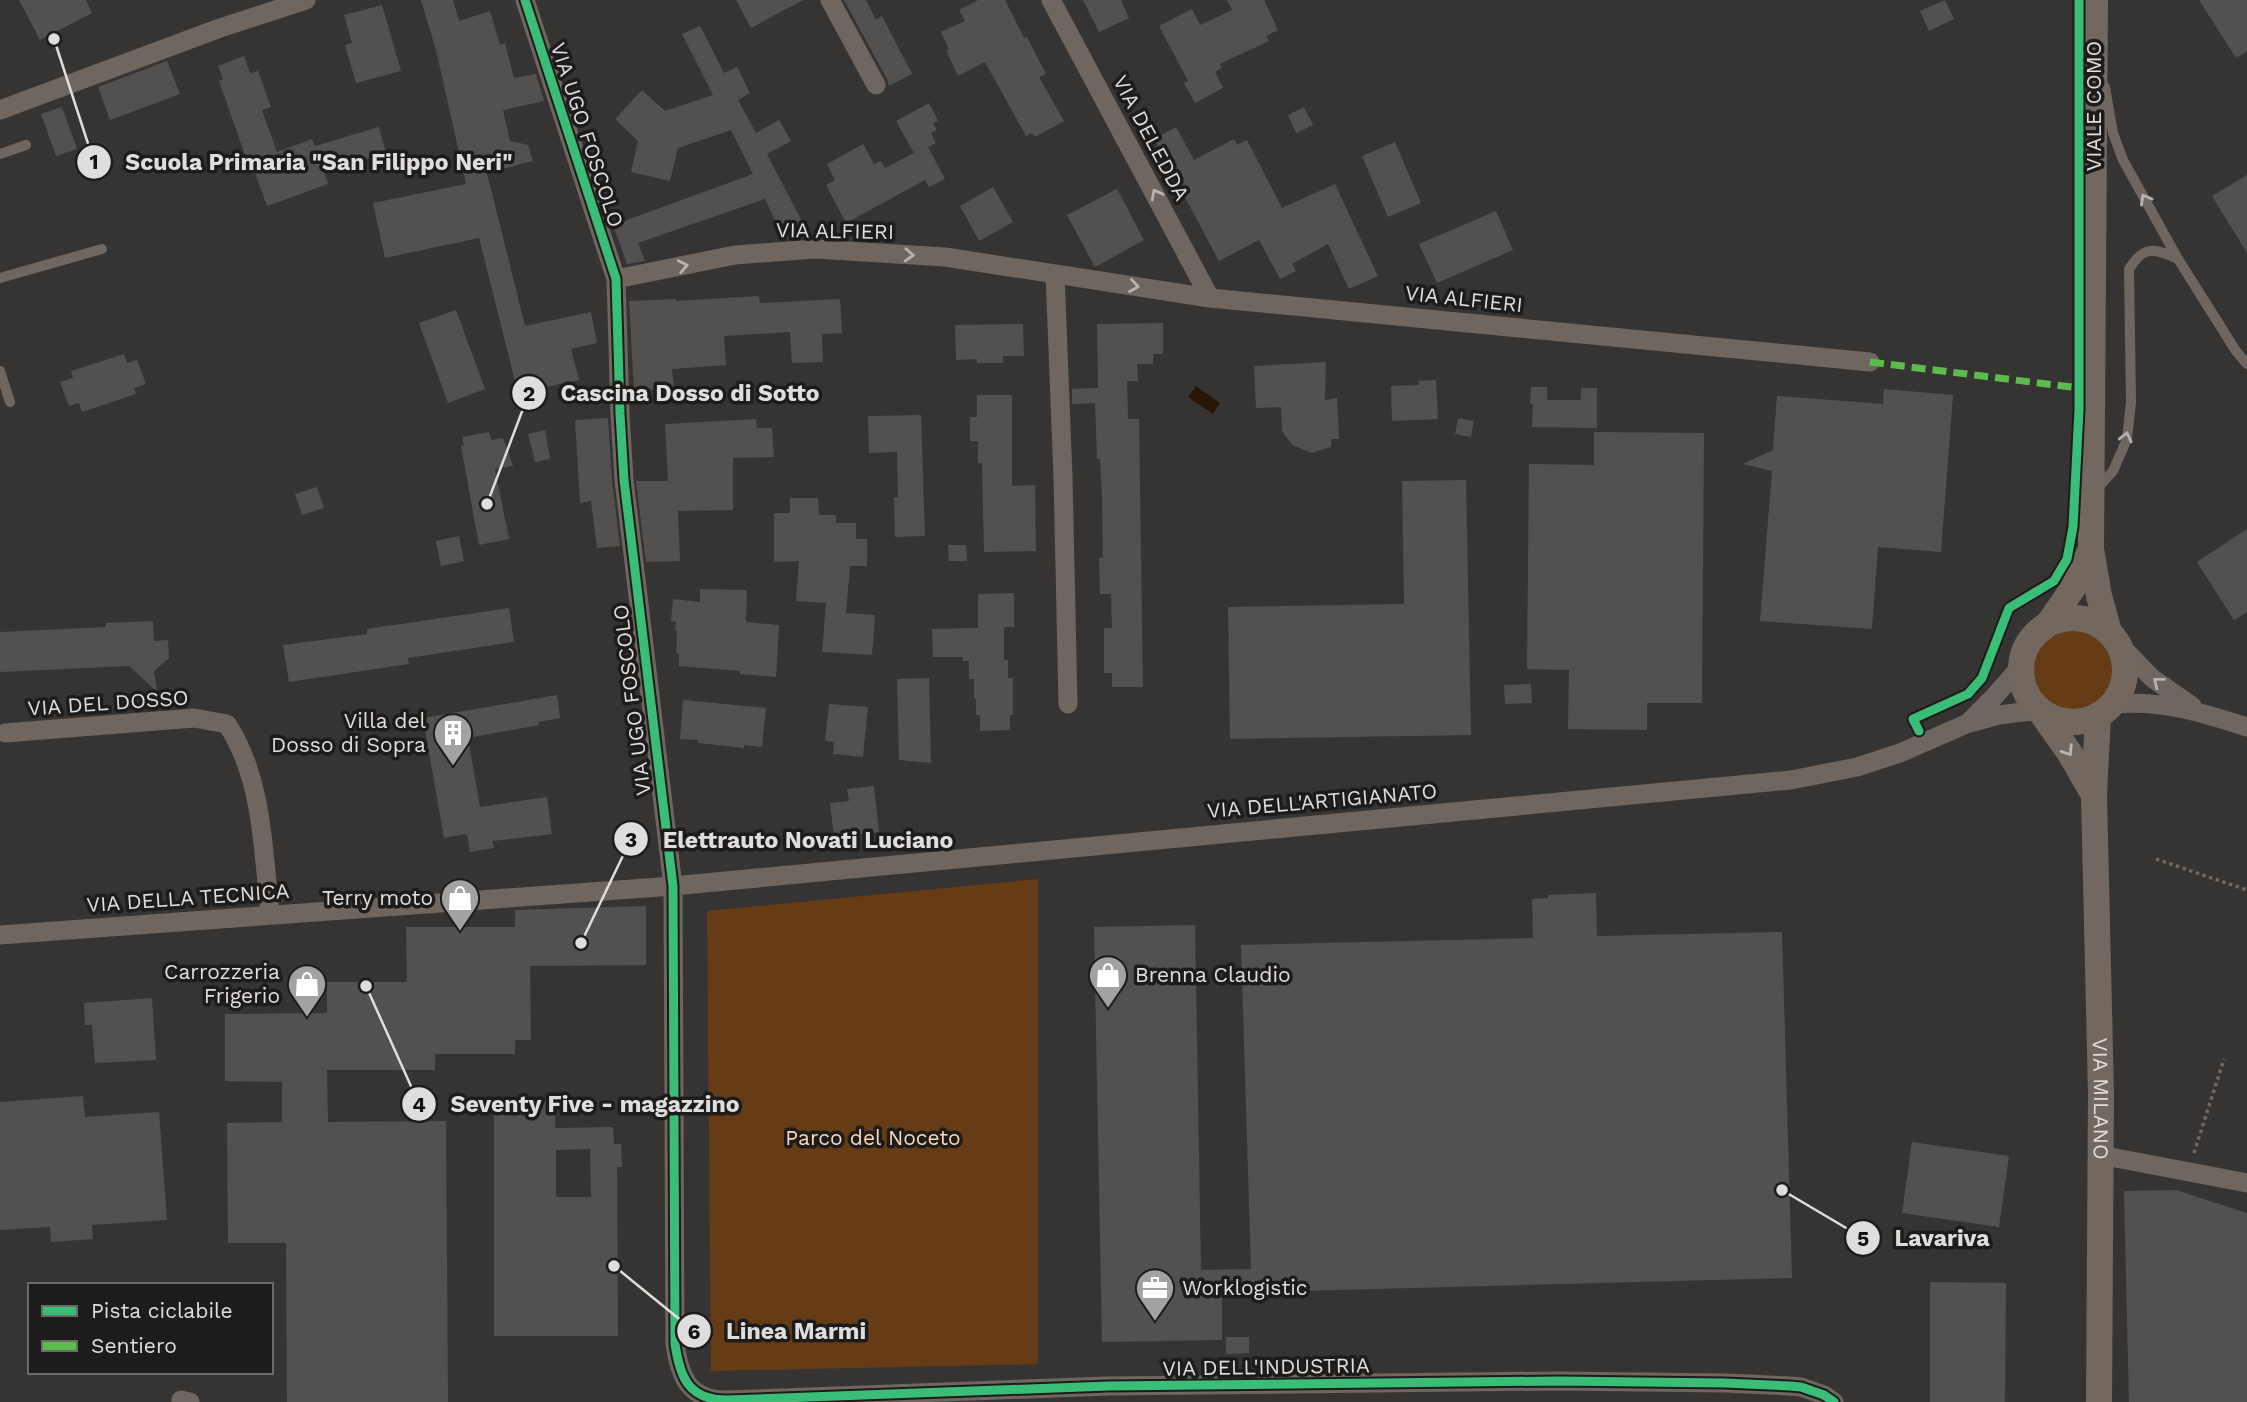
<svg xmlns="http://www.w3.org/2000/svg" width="2247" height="1402" font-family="'Work Sans',sans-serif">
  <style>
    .green { fill: #663c17 }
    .water { fill: #281607 }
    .building { fill: #535150; fill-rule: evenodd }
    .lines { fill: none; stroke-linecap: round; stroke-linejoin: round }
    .path { stroke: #6d6863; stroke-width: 3.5; stroke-dasharray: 3.5 3.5; stroke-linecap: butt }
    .lane { stroke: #6f6660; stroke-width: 10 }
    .street { stroke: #6f6660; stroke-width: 19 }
    .secondary { stroke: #726860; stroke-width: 26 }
    .quiet { stroke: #5cbc4b; stroke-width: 7; stroke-dasharray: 14 7; stroke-linecap: butt }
    .cycleway-casing { stroke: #1d1c1b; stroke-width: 13 }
    .cycleway { stroke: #3abd76; stroke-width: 9 }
    .oneway { stroke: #b8b4b1 }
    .oneway2 { stroke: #bab5b1 }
    .labels { text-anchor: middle; stroke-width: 7; stroke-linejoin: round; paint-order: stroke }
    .street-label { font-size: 21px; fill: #e0dedc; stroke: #1d1c1b }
    .poi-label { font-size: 21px; fill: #e0dedc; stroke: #1d1c1b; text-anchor: end }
    .park-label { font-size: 21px; fill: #fdd7bc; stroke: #1d1c1b }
    .leader { fill: none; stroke: #e0dedc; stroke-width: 2.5 }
    .callout-dot { fill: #e0dedc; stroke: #1d1c1b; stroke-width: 2.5 }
    .mark-label { font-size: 21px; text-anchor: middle; font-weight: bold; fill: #111 }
    .callout-label { font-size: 23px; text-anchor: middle; font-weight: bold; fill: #e0dedc; stroke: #1d1c1b; stroke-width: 7; stroke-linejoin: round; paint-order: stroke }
  </style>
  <rect width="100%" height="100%" fill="#363432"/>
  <!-- green -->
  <path class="green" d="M2030 670a43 43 0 1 1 86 0a43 43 0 1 1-86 0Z
    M1038 879V1364L711 1371 707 911Z"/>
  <!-- water -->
  <path class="water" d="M1196 386 1220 403 1213 414 1188 397Z"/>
  <!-- building -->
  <path class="building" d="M19 0H86L92 13 40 40Z
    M421 0H453L459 21 490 11 500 45 505 43 514 78 536 74 544 101 503 110 510 141 528 145 533 161 487 173 525 326 591 312 597 343 571 349 579 380 518 393 479 238 385 258 373 203 466 184 436 50Z
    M736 0H803L751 28Z
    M844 0H866L876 20 882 16 912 74 889 86 887 79Z
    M978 0H1005L1024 38 1027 37 1046 74 1039 77 1064 121 1035 137 1032 133 1026 136 985 62 958 76 946 50 949 49 941 32 965 21 959 10Z
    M1083 0H1121L1129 18 1099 32Z
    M1227 0H1264L1278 30 1266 36 1269 41 1220 64 1222 68 1215 72 1223 88 1195 103 1184 83 1188 81 1159 26 1192 9 1200 25 1232 10Z
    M1945 0 1954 19 1929 31 1920 11Z
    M2199 0H2247V51L2236 58Z
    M382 5 401 71 356 83 345 45 352 43 344 15Z
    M700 26 724 73 737 67 750 93 738 100 756 133 779 120 791 141 767 154 810 237 784 239 765 199 638 243 645 261 627 264 613 225 753 174 731 130 678 148 670 181 631 172 638 141 615 119 642 90 665 111 713 95 682 34Z
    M244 56 250 73 258 71 271 107 262 110 277 152 312 139 315 146 379 127 386 153 324 171 328 184 267 206 255 173 252 175 219 81 223 79 218 66Z
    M167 61 180 94 110 120 98 87Z
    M929 103 938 121 933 123 937 130 931 133 936 143 928 147 945 179 929 187 925 180 846 223 826 185 835 180 827 164 863 144 874 164 881 161 885 168 914 153 896 121Z
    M62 107 77 149 56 156 41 114Z
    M1304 107 1313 125 1296 133 1288 115Z
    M1176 127 1194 160 1234 139 1237 145 1247 140 1282 208 1335 184 1378 276 1349 289 1328 244 1292 264 1296 271 1280 279 1259 240 1219 261 1154 139Z
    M1395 142 1421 203 1388 217 1362 156Z
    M2247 175V253L2212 196Z
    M993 187 1013 222 979 241 960 206Z
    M1117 189 1144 240 1095 267 1067 215Z
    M1496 211 1513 250 1437 283 1419 244Z
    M759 296 760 303 840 299 842 333 822 334 823 362 792 363 790 332 724 336 726 365 672 369 674 388 634 391 629 301 676 299V301Z
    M456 310 485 389 448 403 419 323Z
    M1163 323V354H1153V364H1137L1138 381H1127L1128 419H1139L1143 687H1112V673H1104V628H1112L1111 594H1100L1099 558H1103L1102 496 1100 459H1097L1095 403 1072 404V389L1098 388 1097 324Z
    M1023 324 1024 356H1003V363H977V359L956 360 955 325Z
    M124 354 127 363 137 360 146 384 134 388 136 394 82 412 79 403 69 406 60 382 73 378 71 371Z
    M1326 362 1325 400 1337 398 1339 439H1331V447L1311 453 1292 445 1282 431 1281 407 1256 408 1254 366Z
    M1436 380 1438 419 1392 421 1391 386 1419 385 1418 381Z
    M1531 387H1547V400H1581V388H1597V428L1532 427 1533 404H1530Z
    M1884 389 1953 395 1941 552 1878 547 1872 629 1760 621 1772 471 1743 464 1773 450 1777 396 1883 404Z
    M977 395H1012V486L1035 485 1036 551 984 552 982 463H978V441H970V417H977Z
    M921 415 925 536 895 537 894 497H898L897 452 869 453 868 416Z
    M608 418 612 481 620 546 597 548 591 501 580 503 575 420Z
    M1458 418 1474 421 1471 437 1455 434Z
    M756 419 757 428H772L774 457 733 458V510L678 511 680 561 646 562 636 481H668L665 424Z
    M545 430 550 459 535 462 528 434Z
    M489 432 491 440 503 438 513 466 495 469 509 539 479 545 461 446 464 445 462 437Z
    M1594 432 1704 433 1702 703H1647V730L1568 729 1569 670 1527 669 1529 464 1594 465Z
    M1466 480 1471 735 1230 739 1228 607 1404 604 1402 481Z
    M317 487 324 508 302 515 295 494Z
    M790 498H818L819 515H836V523H856V539H867V566H850L846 613 875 615 872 655 822 652 826 603 796 601 799 561 774 562V513H790Z
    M2247 529V612L2234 620 2197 562Z
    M459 536 464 561 441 566 436 541Z
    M948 545H966L967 561H949Z
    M700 589 747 590 746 622 779 625 776 677 740 674V671L679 666V654L676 653 677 631 675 630 676 622 671 621 673 599 700 602Z
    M1014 593V627H1004V660H1008V678H1013V715H1010V730L980 731V715H976V699H974V679H969V661H963V657H933L932 629 978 628V594Z
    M509 608 514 642 408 658 409 664 289 682 283 645 367 634V629Z
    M153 621 154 641 168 640 169 658 154 671 157 692 129 666 0 672V632L106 627V623Z
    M929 678 931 763 899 760 897 679Z
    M1531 684 1532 703 1505 704 1504 685Z
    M557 695 560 718 538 722 539 725 468 738 480 807 547 797 552 834 492 841 494 848 470 852 467 834 444 838 423 718Z
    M683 700 766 708 762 747 744 745V748L698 743V740L680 739Z
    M829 704 868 707 863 757 833 754 834 742 825 741Z
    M874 786 879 832 834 837 830 803 849 801 847 789Z
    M1596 893 1597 936 1782 932 1792 1278 1222 1293V1340L1102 1342 1094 927 1195 925 1201 1270 1251 1269 1241 945 1533 938 1532 899 1548 898V895Z
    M646 906V965L530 966 531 1040H515V1054H435V1070H327L328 1122 446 1121 448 1402H287L286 1243H228L227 1123 282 1122V1082L225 1081V1014L327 1013V982H407L406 927H515V910Z
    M152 998 156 1060 95 1063 92 1025H85L84 1003Z
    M83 1096 85 1117 159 1112 167 1220 92 1225 93 1239 51 1242 50 1227 0 1230V1102Z
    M494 1099 555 1100V1128L613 1127 614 1144H621L622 1167H617L618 1336H494ZM590 1149 591 1197H556V1150Z
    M1912 1142 2009 1156 1999 1227 1902 1213Z
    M2176 1190 2247 1213V1402H2129L2124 1191Z
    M1930 1282 2006 1283 2005 1402H1930Z
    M1226 1337H1249V1353L1226 1354Z"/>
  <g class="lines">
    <!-- path -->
    <path class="path" d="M2156 859 2247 890
      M2194 1153 2224 1059"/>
    <!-- lane -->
    <path class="lane" d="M2105 87 2113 133 2123 160 2178 259 2236 351 2247 364
      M0 154 26 145
      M0 278 102 249
      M0 371 10 402
      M2096 490 2113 471 2127 439 2131 402 2129 269C2144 245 2154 248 2178 259"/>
    <!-- street -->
    <path class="street" d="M525 0 616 279 620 414 624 480 673 886 675 1344C680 1378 689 1400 727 1400L1108 1386 1558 1381 1725 1383 1790 1386 1801 1387 1824 1395 1834 1402
      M830 0 876 85
      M1051 0 1210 298
      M0 110 220 28 306 0
      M1055 274 1063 477 1068 704
      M616 279 735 255 815 249 945 257 1210 298 1870 362
      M2120 645 2152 678 2192 706
      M2113 704C2163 700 2200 712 2247 727
      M1970 721 1994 697 2021 666
      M5 733 194 718 227 724C263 779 263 850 270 915
      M0 935 673 886 1791 780 1857 767 1900 753 1966 724 1999 715 2039 710
      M2100 1155 2247 1183
      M181 1400 190 1402"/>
    <!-- secondary -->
    <g class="secondary">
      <path d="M2095 0 2091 549 2099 596 2109 632"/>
      <circle cx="2073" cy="670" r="52"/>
      <path d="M2049 623 2073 588 2091 549"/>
      <path d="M2040 711 2069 752 2094 795"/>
      <path id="s1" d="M2098 716 2094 795 2101 1094 2099 1402"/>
    </g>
    <!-- quiet -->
    <path class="quiet" d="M1870 362 2079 388"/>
    <!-- cycleway casing -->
    <g class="cycleway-casing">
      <path id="cycleway" d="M525 0 616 279 620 414 624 480 673 886 675 1344C680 1378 689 1400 727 1400L1108 1386 1558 1381 1725 1383 1790 1386 1801 1387 1824 1395 1834 1402
        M1919 731 1913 719 1968 694 1982 678 2009 608 2054 581 2067 559 2073 527 2079 410V0"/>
    </g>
    <!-- cycleway -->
    <use href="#cycleway" class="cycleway"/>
  </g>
  <!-- one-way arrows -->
  <defs><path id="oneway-chevron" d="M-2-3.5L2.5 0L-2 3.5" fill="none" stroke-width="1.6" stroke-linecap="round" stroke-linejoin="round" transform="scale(1.75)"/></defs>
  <g class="oneway">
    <use href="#oneway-chevron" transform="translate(1156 194) rotate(-118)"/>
    <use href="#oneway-chevron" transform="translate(2145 199) rotate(-120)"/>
    <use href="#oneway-chevron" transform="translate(909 255) rotate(3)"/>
    <use href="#oneway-chevron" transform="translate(683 266) rotate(-11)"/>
    <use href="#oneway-chevron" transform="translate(1134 286) rotate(9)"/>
    <use href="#oneway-chevron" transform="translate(2126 437) rotate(-77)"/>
    <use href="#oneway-chevron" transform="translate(2158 682) rotate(-142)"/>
  </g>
  <use class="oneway2" href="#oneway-chevron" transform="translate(2068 751) rotate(57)"/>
  <!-- icons -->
  <defs>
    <g id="building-pin" transform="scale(2.0125)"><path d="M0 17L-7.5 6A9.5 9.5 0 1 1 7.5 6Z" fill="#a4a2a0" stroke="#1d1c1b"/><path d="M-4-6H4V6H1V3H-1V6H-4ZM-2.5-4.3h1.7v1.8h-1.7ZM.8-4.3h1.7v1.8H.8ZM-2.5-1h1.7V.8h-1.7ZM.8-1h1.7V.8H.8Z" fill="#fff"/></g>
    <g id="shop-pin" transform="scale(2.0125)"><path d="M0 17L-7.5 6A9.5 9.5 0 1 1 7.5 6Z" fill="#a4a2a0" stroke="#1d1c1b"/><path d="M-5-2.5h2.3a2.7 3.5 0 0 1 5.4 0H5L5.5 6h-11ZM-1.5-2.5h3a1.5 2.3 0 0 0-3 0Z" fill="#fff"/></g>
    <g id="office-pin" transform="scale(2.0125)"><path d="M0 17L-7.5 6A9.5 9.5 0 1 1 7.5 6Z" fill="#a4a2a0" stroke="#1d1c1b"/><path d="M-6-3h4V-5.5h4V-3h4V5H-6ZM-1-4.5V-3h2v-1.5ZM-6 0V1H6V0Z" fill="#fff"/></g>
  </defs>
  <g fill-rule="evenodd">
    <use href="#building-pin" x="453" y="733"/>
    <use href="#shop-pin" x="460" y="898"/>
    <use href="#shop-pin" x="1108" y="975"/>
    <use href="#shop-pin" x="307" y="984"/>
    <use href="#office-pin" x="1155" y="1288"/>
  </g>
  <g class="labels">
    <!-- street labels -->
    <g class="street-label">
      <text transform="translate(2094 106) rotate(-90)" y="7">VIALE COMO</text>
      <text transform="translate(587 135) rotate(72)" y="7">VIA UGO FOSCOLO</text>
      <text transform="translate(1151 138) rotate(62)" y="7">VIA DELEDDA</text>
      <text transform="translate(835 231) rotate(1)" y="7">VIA ALFIERI</text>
      <text transform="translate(1464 299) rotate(6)" y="7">VIA ALFIERI</text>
      <text transform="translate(632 700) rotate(-97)" y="7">VIA UGO FOSCOLO</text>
      <text transform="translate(108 703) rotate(-4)" y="7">VIA DEL DOSSO</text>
      <text transform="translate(1322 801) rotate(-5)" y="7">VIA DELL'ARTIGIANATO</text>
      <text transform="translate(188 898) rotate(-4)" y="7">VIA DELLA TECNICA</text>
      <text dy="7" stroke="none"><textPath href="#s1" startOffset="383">VIA MILANO</textPath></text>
      <text transform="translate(1266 1367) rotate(-1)" y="7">VIA DELL'INDUSTRIA</text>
    </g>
    <!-- poi labels -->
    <g class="poi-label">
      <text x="426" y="728">Villa del<tspan x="426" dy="24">Dosso di Sopra</tspan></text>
      <text x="433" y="905">Terry moto</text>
      <text x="280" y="979">Carrozzeria<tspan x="280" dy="24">Frigerio</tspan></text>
      <text x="1135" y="982" text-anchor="start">Brenna Claudio</text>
      <text x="1182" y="1295" text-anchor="start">Worklogistic</text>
    </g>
    <!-- park labels -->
    <g class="park-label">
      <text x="873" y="1145">Parco del Noceto</text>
    </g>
  </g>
  <!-- callouts -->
  <path class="leader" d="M54 39L94 162M487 504L529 393M581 943L631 839M366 986L419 1104M1782 1190L1863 1238M614 1266L694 1331"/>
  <g class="callout-dot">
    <circle cx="54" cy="39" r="7"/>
    <circle cx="487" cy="504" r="7"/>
    <circle cx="581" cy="943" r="7"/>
    <circle cx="366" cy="986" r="7"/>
    <circle cx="1782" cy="1190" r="7"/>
    <circle cx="614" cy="1266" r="7"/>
    <circle cx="94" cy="162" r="18"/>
    <circle cx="529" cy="393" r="18"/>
    <circle cx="631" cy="839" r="18"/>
    <circle cx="419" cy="1104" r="18"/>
    <circle cx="1863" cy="1238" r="18"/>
    <circle cx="694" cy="1331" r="18"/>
  </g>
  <g class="mark-label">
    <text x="94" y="169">1</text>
    <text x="529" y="401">2</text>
    <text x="631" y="847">3</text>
    <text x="419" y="1112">4</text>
    <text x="1863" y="1246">5</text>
    <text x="694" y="1339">6</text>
  </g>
  <g class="callout-label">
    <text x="319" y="170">Scuola Primaria "San Filippo Neri"</text>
    <text x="690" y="401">Cascina Dosso di Sotto</text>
    <text x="808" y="848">Elettrauto Novati Luciano</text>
    <text x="595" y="1112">Seventy Five - magazzino</text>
    <text x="1942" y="1246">Lavariva</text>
    <text x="796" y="1339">Linea Marmi</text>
  </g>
  <!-- legend -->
  <rect x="28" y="1283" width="245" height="91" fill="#1d1c1b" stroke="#6b6a68" stroke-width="2"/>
  <rect x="42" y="1306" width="35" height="10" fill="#3abd76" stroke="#6b6a68" stroke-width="2"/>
  <text x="91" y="1318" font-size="21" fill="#e0dedc">Pista ciclabile</text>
  <rect x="42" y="1341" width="35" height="10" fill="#5cbc4b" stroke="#6b6a68" stroke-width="2"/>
  <text x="91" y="1353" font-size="21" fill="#e0dedc">Sentiero</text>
</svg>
